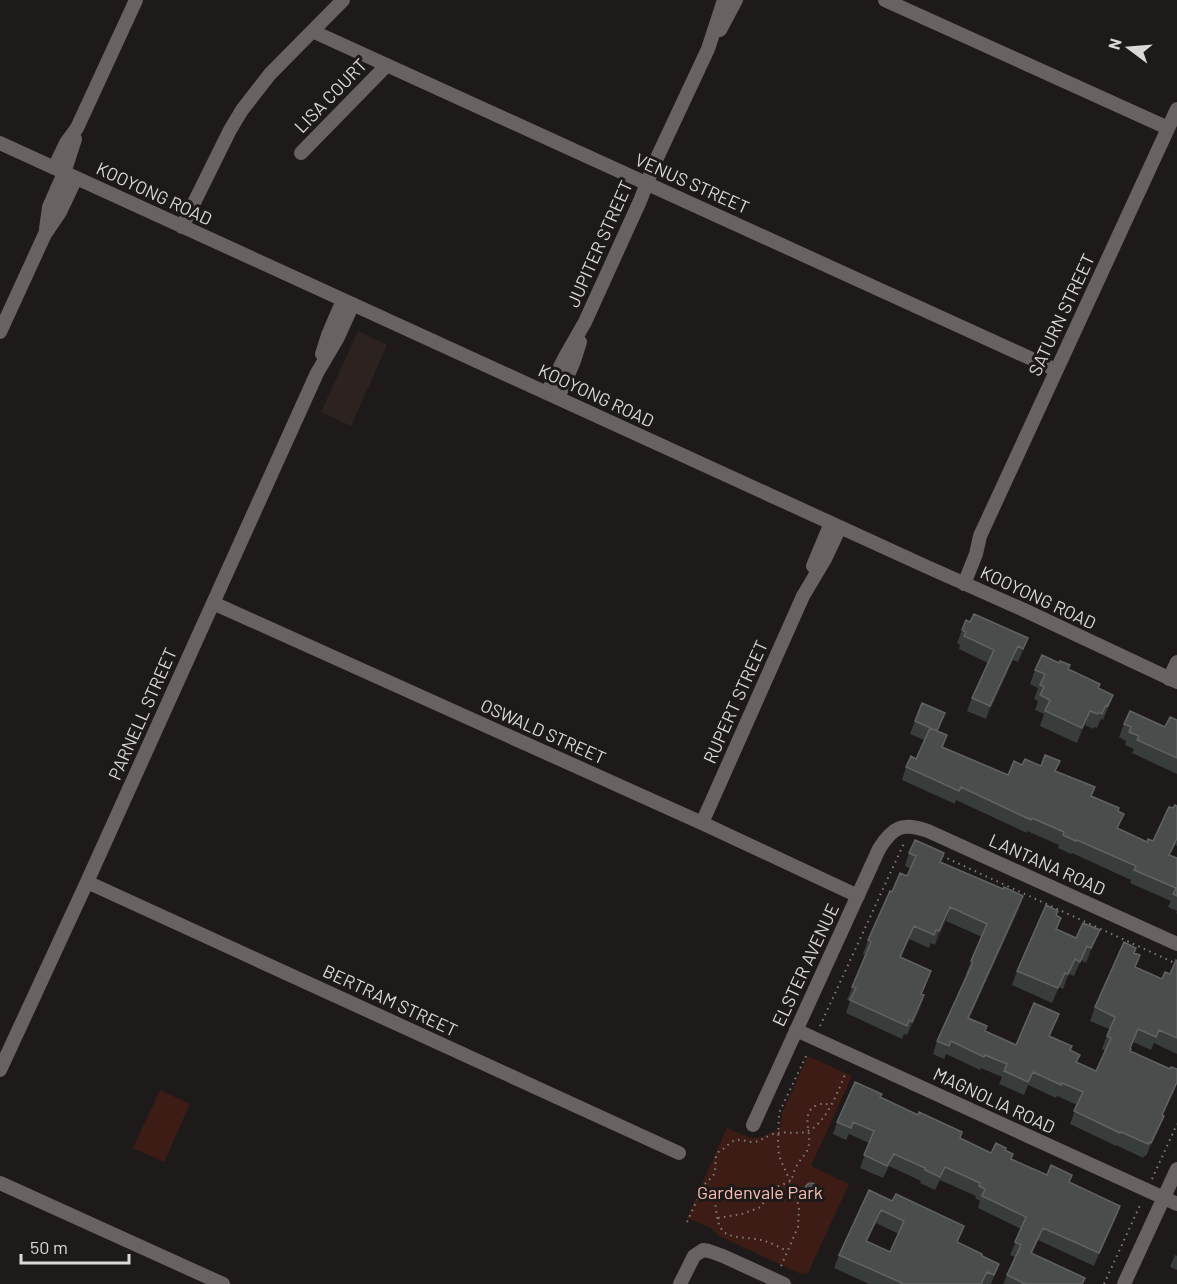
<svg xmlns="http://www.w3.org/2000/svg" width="1177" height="1284" font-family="Barlow,sans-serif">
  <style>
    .built { fill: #2c221f }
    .green { fill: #3c1c15 }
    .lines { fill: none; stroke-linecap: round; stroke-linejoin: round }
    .path { stroke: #807d7c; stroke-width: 2; stroke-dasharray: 1.5 4.5; stroke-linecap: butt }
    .minor { stroke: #686362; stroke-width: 14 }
    .wall { fill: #383c3b; fill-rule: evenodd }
    .shaded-wall { fill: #262726 }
    .building { fill: #4a4d4c; stroke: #606362; stroke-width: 1.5; fill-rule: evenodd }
    .labels { text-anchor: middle; stroke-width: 6; stroke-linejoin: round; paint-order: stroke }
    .street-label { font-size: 18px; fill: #dbd9d8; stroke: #1e1a19 }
    .park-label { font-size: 18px; fill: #f9beb1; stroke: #1e1a19 }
  </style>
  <rect width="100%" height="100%" fill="#1e1a19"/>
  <!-- built -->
  <path class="built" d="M358 331 387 345 351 426 321 412Z"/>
  <!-- green -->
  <path class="green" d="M808 1056 852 1076 811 1166 849 1184 808 1273 801 1274 719 1236 711 1228 687 1218 727 1128C739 1133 749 1140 761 1137 768 1135 772 1130 780 1130L782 1113Z
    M160 1090 190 1104 164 1162 133 1148Z"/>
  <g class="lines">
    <!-- path -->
    <path class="path" d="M942 856 1177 964
      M820 1026 905 841
      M1152 1179 1177 1124
      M704 1185C722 1196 711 1220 724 1232 732 1239 750 1237 761 1240 770 1242 779 1247 787 1251
      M718 1218 742 1214 761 1207 772 1189 791 1181C793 1176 794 1169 798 1164 801 1158 806 1155 808 1148 813 1134 799 1113 817 1105 822 1103 826 1104 831 1105
      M687 1222 704 1185 713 1176 715 1172 716 1157 719 1151C726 1149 730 1140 738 1140 742 1139 747 1142 752 1142 760 1142 765 1137 773 1134 783 1131 795 1134 805 1132 825 1127 839 1089 846 1072
      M781 1266 798 1227 799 1209 796 1195 779 1156 778 1143 779 1113 808 1052
      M1104 1284 1141 1203"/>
    <!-- minor -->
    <path class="minor" d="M885 0 1168 128
      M720 30 736 0
      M312 31 1056 370
      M0 143 925 566 1024 610 1177 682
      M301 153 387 65
      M54 168 66 143 77 128 136 0
      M182 227 230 130 242 110 270 74 343 0
      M46 229 49 207 64 173 75 139
      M0 332 45 234 60 212 76 178
      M322 354 328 335 343 300
      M547 393 565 357 585 322 640 201 656 160 708 49 724 0
      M558 398 574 361 580 342
      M813 566 831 523
      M964 584 976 554 980 536 1177 109
      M213 603 702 823 858 896
      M1169 679 1177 662
      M702 823 803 596 825 559 840 527
      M87 882 679 1153
      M796 1030 1177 1204
      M0 1070 87 882 317 373 337 339 353 304
      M753 1125 879 849C893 826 904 822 928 831L1177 944
      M0 1183 223 1284
      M680 1284 694 1256 703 1250 709 1251 723 1256 784 1284
      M1124 1284 1177 1169"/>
  </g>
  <!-- wall -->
  <path class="wall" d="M970 622 1028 638 1018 662 1013 660 986 719 967 711 972 698 988 663 959 649 960 645 957 643 962 630Z
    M1035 670H1068L1099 688 1113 695 1103 720 1101 719 1097 728 1094 727 1093 729 1085 725 1077 743 1040 726 1044 714 1035 710 1038 701 1034 699 1038 688 1030 684Z
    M1177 720V774L1132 753 1134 749 1125 745 1126 741 1119 737 1124 724 1165 727Z
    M915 721 947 735 943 748 1008 775 1022 765 1041 766 1095 787 1092 796 1118 811 1119 829 1147 842 1153 841 1173 808 1177 806V846L1175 845 1170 855 1177 858V914L1176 913 1177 911 1168 907 1171 901 1130 883 1131 880 1072 853 1071 854 1058 848 1059 845 1027 831V833L956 800 955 804 902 780 906 767 916 759 924 740 910 734Z
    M909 853H944L941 862 1003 889 1023 896 1019 909 969 1018 987 1026 985 1032 1016 1045 1059 1014 1050 1036 1070 1050 1080 1055 1077 1063 1096 1071 1106 1051 1102 1049 1109 1029 1090 1021 1095 1007 1134 953 1136 967 1162 979 1170 974 1177 961V1054L1154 1043 1151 1050 1133 1042 1130 1049V1051L1170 1069H1177V1084L1163 1115 1159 1129 1146 1156H1144L1143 1158 1116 1145V1146L1070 1124 1077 1105 1057 1096 1056 1098 1028 1085 1024 1095 999 1084 1002 1077 981 1068 980 1070 946 1054 944 1059 933 1054 937 1041 967 975 966 974 971 961 982 937 946 921 935 945 931 943 929 948 909 939 901 958 926 985 922 994 924 995 920 1009 907 1035 904 1034 902 1039 846 1013 850 1001 847 1000 866 955 863 954 868 940 892 892 907 876 911 869 905 866Z
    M1056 915 1061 918 1057 930 1076 938 1100 930 1086 963 1081 960 1074 976 1069 974 1063 989 1059 987 1052 1003 1012 985 1017 971Z
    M880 1097 960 1139 991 1153 1005 1150 1011 1159 1047 1175 1069 1183 1120 1206 1116 1218 1094 1266 1038 1240 1032 1254 1082 1284H1003L1015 1257 1010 1255 1021 1229 978 1208 980 1201 975 1198 976 1196 940 1180 935 1190 920 1183 921 1181 889 1166 883 1178 860 1168 869 1143 849 1134 846 1140 833 1134 837 1122Z
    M805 1188 817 1190 813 1199 809 1200 805 1198 803 1193Z
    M869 1190 958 1243 999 1264 991 1284H869L834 1268 839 1255ZM876 1223 899 1234 890 1252 867 1242Z
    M1175 1255 1177 1256V1270L1170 1267Z"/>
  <!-- shaded-wall -->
  <path class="shaded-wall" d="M1018 646 1013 660 986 719 990 706Z
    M1090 711 1085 725 1077 743 1082 728Z
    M1023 896 1019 909 964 1031 968 1018Z
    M950 907 946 921 935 945 939 931Z
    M914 926 909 939 895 971 900 957Z
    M1100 930 1094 945 1086 963 1091 948Z
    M1075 959 1063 989 1068 974Z
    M924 995 920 1009 907 1035 912 1022Z
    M1177 1082V1084L1157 1128 1162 1115Z
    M1164 1116 1159 1129 1146 1156 1151 1143Z
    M817 1190 813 1199 809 1200 810 1195Z
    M1120 1206 1116 1218 1094 1266 1099 1253Z
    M881 1210 876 1223 861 1255 866 1241Z
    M1043 1228 1038 1240 1026 1266 1031 1253Z"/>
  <!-- building -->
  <path class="building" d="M974 614 1028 638 1023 649 1018 646 990 706 972 698 994 650 964 636 966 632 962 630 966 620 970 622Z
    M1042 655 1059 663 1060 661 1070 665 1068 669 1100 684 1098 688 1113 695 1108 706 1106 705 1102 714 1099 712 1098 714 1090 711 1082 728 1045 711 1050 700 1040 695 1044 687 1040 685 1045 674 1035 670Z
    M922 703 945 713 937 731 947 735 942 747 1008 775 1014 761 1022 765 1025 759 1041 766 1045 755 1060 761 1055 771 1095 787 1091 796 1119 808 1118 811 1124 814 1117 828 1147 842 1148 839 1153 841 1169 807 1173 808 1175 805 1177 806V838L1169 855 1177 858V896L1173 894 1176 888 1134 870 1136 866 1077 840 1076 841 1063 835 1064 832 1032 818 1031 820 961 787 959 791 906 767 911 756 916 759 930 728 937 731 915 721Z
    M1130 711 1165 727 1170 717 1177 720V758L1137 740 1139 736 1129 732 1131 727 1124 724Z
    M915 840 944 853 940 862 1003 889 1004 887 1023 896 968 1018 987 1026 985 1031 1016 1045 1034 1003 1059 1014 1049 1036 1072 1046 1070 1050 1080 1055 1076 1062 1096 1071 1111 1038 1107 1036 1115 1017 1095 1007 1124 942 1136 948 1134 953 1140 955 1135 967 1162 979 1165 972 1170 974 1176 960 1177 961V1038L1159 1030 1156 1037 1138 1029 1130 1048 1131 1049 1130 1051 1170 1069 1171 1067 1177 1069V1082L1162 1115 1164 1116 1151 1143 1149 1142 1148 1144 1121 1132 1120 1133 1074 1111 1083 1092 1062 1083 1061 1085 1033 1072 1028 1082 1004 1071 1007 1064 985 1055 984 1057 951 1041 949 1046 937 1041 973 962 971 961 987 924 950 907 939 931 936 930 934 935 914 926 900 957 931 971 921 994 924 995 912 1022 909 1020 907 1026 850 1000 856 988 852 987 871 942 868 940 890 891 892 892 900 873 907 876 916 856 909 853Z
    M1046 905 1058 911 1056 915 1061 918 1056 929 1076 938 1083 923 1100 930 1091 948 1087 946 1080 962 1075 959 1068 974 1065 973 1058 988 1017 971Z
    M855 1082 882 1094 880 1097 918 1115 919 1112 962 1132 960 1138 991 1153 996 1143 1006 1148 1005 1150 1013 1154 1011 1159 1047 1175 1051 1165 1072 1175 1069 1182 1120 1206 1099 1253 1043 1228 1031 1253 1085 1278 1082 1284H1025L1007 1275 1021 1245 1015 1242 1026 1217 982 1196 985 1189 979 1186 980 1183 945 1167 940 1177 925 1170V1168L894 1154 887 1166 864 1155 874 1131 853 1122 851 1128 837 1122Z
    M805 1189a6 6 0 1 1 12 0a6 6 0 1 1-12 0Z
    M869 1190 892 1201 896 1194 964 1226 957 1242 982 1254V1256L999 1264 994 1275 987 1272 981 1284H901L902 1283 839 1255ZM881 1210 904 1221 890 1252 866 1241Z"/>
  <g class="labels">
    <!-- street labels -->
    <g class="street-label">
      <text transform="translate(331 96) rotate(-46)" y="6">LISA COURT</text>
      <text transform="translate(692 184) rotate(24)" y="6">VENUS STREET</text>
      <text transform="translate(154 194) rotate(25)" y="6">KOOYONG ROAD</text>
      <text transform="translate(600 244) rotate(-66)" y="6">JUPITER STREET</text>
      <text transform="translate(1062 315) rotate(-65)" y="6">SATURN STREET</text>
      <text transform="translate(596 396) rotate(25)" y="6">KOOYONG ROAD</text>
      <text transform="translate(1038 598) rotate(25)" y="6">KOOYONG ROAD</text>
      <text transform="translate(736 702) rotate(-66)" y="6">RUPERT STREET</text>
      <text transform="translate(143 714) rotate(-66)" y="6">PARNELL STREET</text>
      <text transform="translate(543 732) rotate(24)" y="6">OSWALD STREET</text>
      <text transform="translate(1047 865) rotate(24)" y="6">LANTANA ROAD</text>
      <text transform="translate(806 965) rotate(-65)" y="6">ELSTER AVENUE</text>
      <text transform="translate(390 1001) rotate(25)" y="6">BERTRAM STREET</text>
      <text transform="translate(994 1101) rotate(25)" y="6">MAGNOLIA ROAD</text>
    </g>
    <!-- park labels -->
    <g class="park-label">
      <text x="760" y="1199">Gardenvale Park</text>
    </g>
  </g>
  <!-- north arrow -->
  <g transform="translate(1129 48) rotate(286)" stroke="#1e1a19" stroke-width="4.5" paint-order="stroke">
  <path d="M0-4.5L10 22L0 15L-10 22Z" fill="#dbd9d8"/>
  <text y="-9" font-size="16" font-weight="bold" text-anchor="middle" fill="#dbd9d8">N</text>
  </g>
  <!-- scale -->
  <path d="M21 1254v9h108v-9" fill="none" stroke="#dbd9d8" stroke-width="3"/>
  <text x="30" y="1254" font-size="18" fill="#dbd9d8" stroke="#1e1a19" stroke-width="4.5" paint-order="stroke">50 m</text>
</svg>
